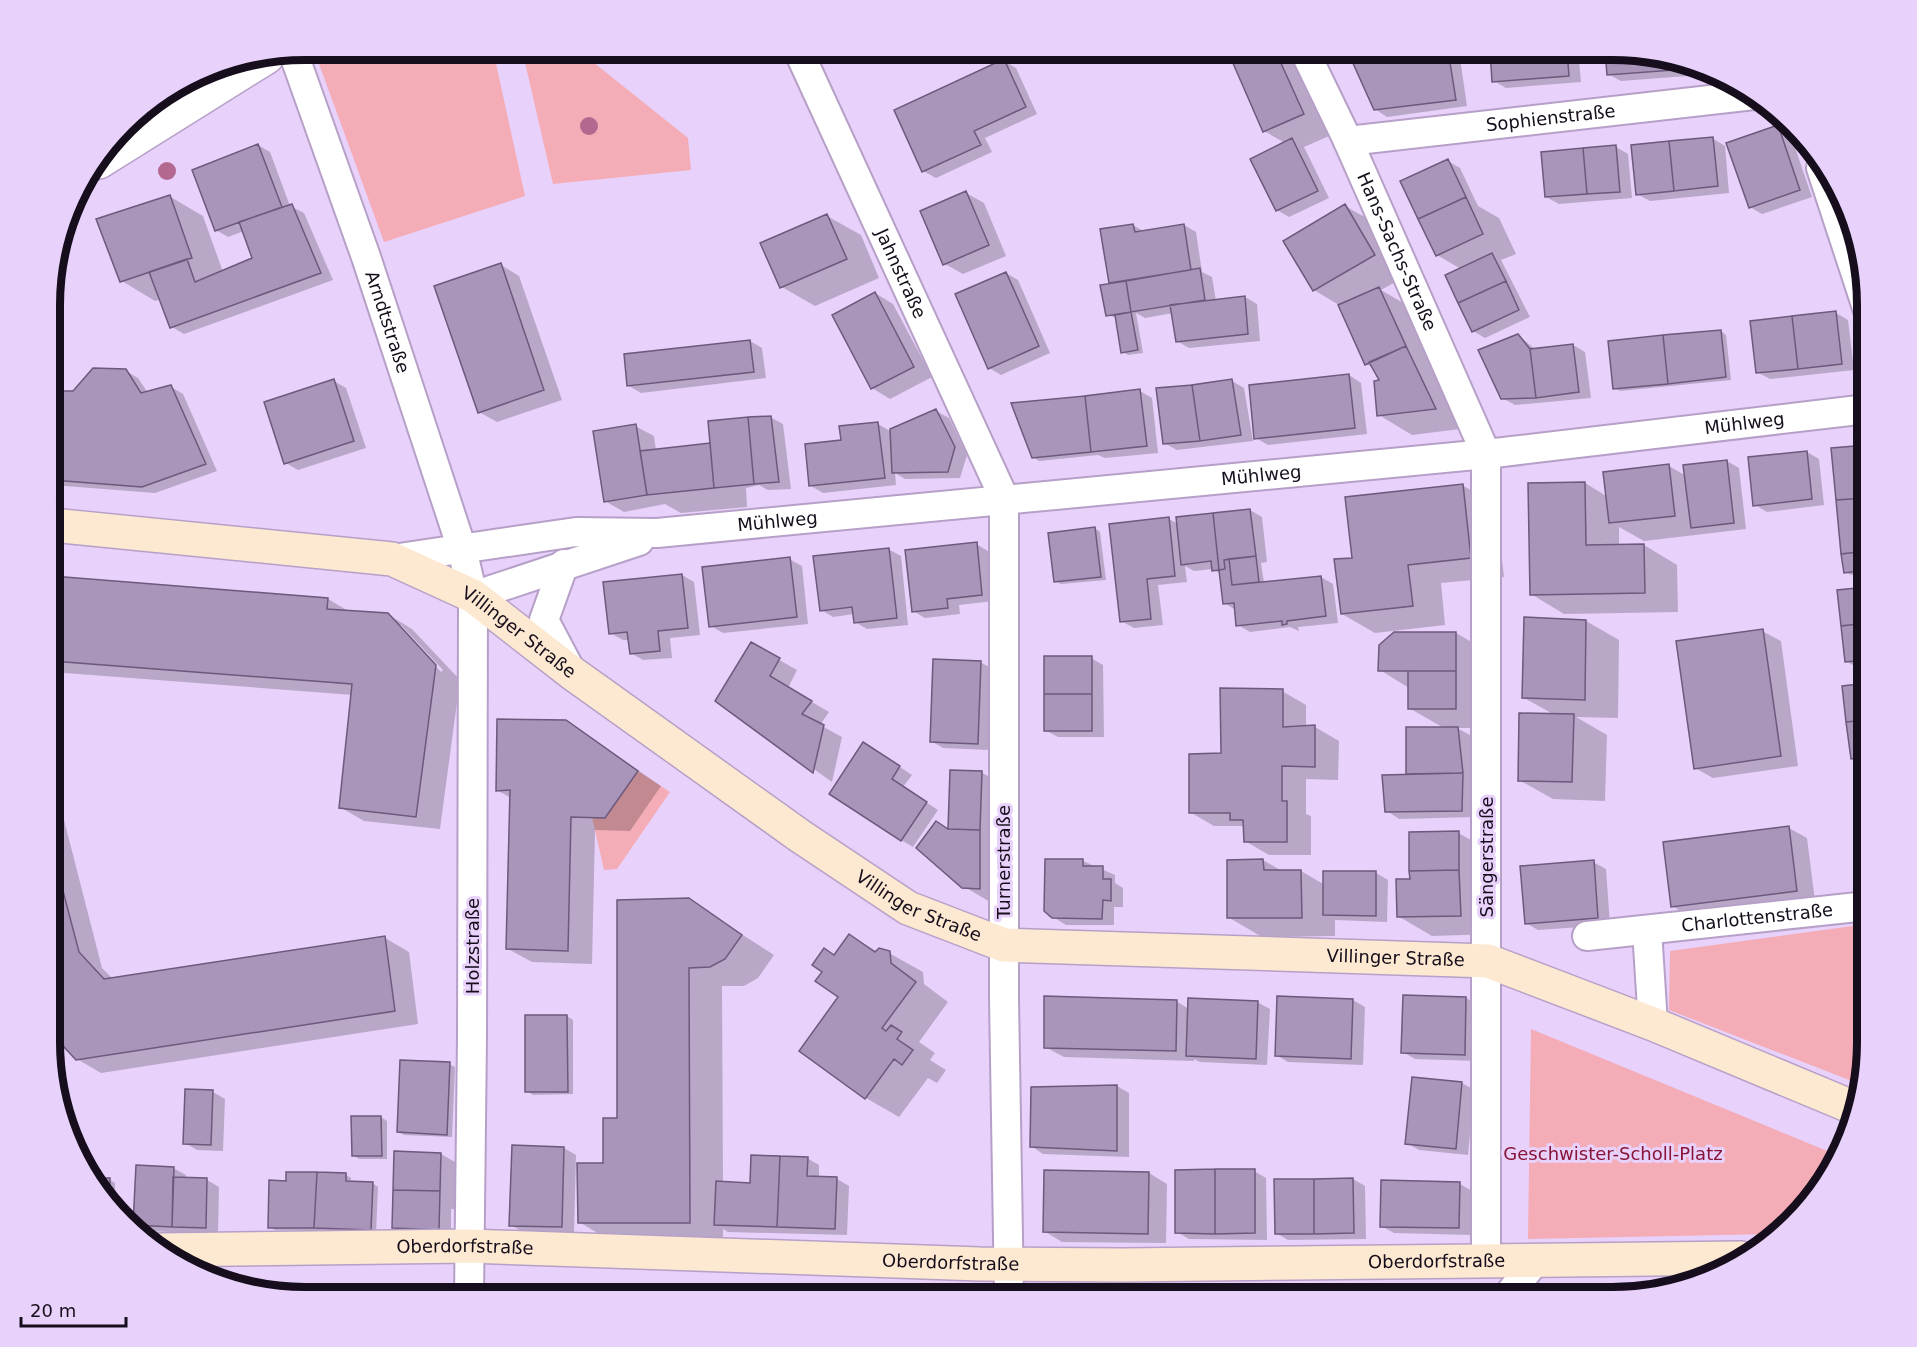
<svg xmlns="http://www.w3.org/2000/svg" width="1917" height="1347" font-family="'DejaVu Sans',sans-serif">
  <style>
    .green { fill: #f4acb6 }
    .shadow { fill: #0003; fill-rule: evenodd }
    .building { fill: #a994ba; stroke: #6d597c; stroke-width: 1.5 }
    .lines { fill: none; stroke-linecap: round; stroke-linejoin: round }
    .minor-casing { stroke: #b6a0c7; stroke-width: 32 }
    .tertiary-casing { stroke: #b6a0c7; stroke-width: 36 }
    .secondary-casing { stroke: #b6a0c7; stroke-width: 36 }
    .minor { stroke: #fff; stroke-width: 28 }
    .tertiary { stroke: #fff; stroke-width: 33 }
    .secondary { stroke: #fde9d1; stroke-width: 33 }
    .tree { fill: #b3698f }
    .labels { text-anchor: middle; stroke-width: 6; stroke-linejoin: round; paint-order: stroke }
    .street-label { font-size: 18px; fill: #160e1c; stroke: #e8d1fa }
    .park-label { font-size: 18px; fill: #881438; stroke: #e8d1fa }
    .rim { fill: none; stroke: #160e1c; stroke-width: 8 }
  </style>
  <rect width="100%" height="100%" fill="#e8d1fa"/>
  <!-- green -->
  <path class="green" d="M314 50H493L525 196 384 242Z
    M535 50H578L688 138 691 170 553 184 524 58Z
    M638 771 670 792 617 869 604 870 592 817H606Z
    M1867 924V1058L1862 1085 1669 1010 1670 951Z
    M1531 1029 1837 1155 1815 1197 1770 1234 1528 1239Z"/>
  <!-- shadow -->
  <path class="shadow" d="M1261 50H1281L1306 64 1336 133 1304 147 1329 198 1289 217 1277 210 1285 143 1264 131 1233 62Z
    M1348 50H1415L1417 55 1448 51 1460 58 1467 106 1387 117 1375 109Z
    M1492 50H1578L1581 82 1506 88 1494 81Z
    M1004 61 1016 68 1037 114 985 138 992 152 936 178 923 171Z
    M1694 63 1714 74 1621 81 1608 74Z
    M1778 126 1790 133 1812 197 1762 214 1750 207Z
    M1712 138 1725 146 1729 193 1650 201 1637 194Z
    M258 145 270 152 290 206 304 213 333 280 184 334 172 327 161 299 155 301 122 281 169 196 203 216 223 272 254 259 244 231 228 237 216 230Z
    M1616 147 1628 154 1632 198 1559 204 1546 197Z
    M1448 161 1460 168 1478 206 1499 218 1516 254 1501 260 1530 317 1485 338 1473 331 1461 269 1437 255Z
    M966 193 984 203 1006 256 963 274 945 264Z
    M1345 206 1379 225 1408 275 1381 290 1412 308 1468 428 1412 435 1379 415 1381 381 1374 368 1366 364 1339 305 1314 290Z
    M827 216 861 235 879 278 815 306 782 287Z
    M1133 225 1145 232 1184 225 1196 232 1202 272 1212 277 1216 301 1245 297 1257 304 1260 341 1189 348 1177 341 1173 313 1145 318 1136 313 1143 353 1128 355 1123 352 1117 318 1107 315 1113 284 1111 282Z
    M501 265 519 276 562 400 497 422 479 412Z
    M1006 273 1018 280 1050 353 1001 375 989 368Z
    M875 293 893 304 932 377 890 399 872 388Z
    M1836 313 1848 320 1854 370 1770 379 1757 372Z
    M1721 331 1726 335 1731 380 1620 391 1614 388Z
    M1518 335 1536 350 1573 345 1585 352 1591 398 1515 405 1502 398Z
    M750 341 762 348 766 378 641 393 629 386Z
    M126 371 138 378 148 393 171 387 183 394 217 471 155 493 52 485V392H74Z
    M1349 375 1361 383 1367 434 1268 445 1256 438Z
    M334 381 346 388 366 448 298 470 286 463Z
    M1232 381 1244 388 1253 441 1177 450 1164 443Z
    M1140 391 1152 398 1158 453 1105 458 1098 455 1039 461 1033 457Z
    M936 411 949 418 967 455 960 478 905 479 895 473 896 485 823 493 811 486 842 441 878 424 890 431Z
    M770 417 783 424 791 489 768 490 759 485 746 488 747 507 681 513 665 504 624 512 605 501 635 426 654 436 656 451 712 445Z
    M1867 446V573L1851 575 1845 572Z
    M1807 452 1819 459 1824 505 1767 512 1755 505Z
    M1727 461 1739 468 1746 529 1644 541 1619 527V546L1644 545 1677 565 1678 612 1564 614 1531 594 1585 483 1608 497 1669 466 1686 476Z
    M1462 485 1496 505 1504 577 1441 583 1445 625 1375 633 1342 614 1354 559Z
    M1250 510 1262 517 1267 562 1261 563 1264 583 1321 577 1333 584 1338 623 1298 627 1299 631 1290 627 1250 632 1238 625 1236 610 1224 603 1221 574 1213 569 1194 571 1185 566 1187 582 1158 585 1163 625 1134 628 1121 621 1169 519 1178 524Z
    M1095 528 1100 532 1106 580 1061 584 1055 581Z
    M976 544 988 551 994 601 959 605 960 614 925 618 913 611Z
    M888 549 901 556 908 625 867 629 855 622 854 614 833 617 821 610Z
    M789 559 802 566 808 624 723 633 711 626Z
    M682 575 694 582 700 635 670 638 672 658 643 660 631 653 630 640H623L610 633Z
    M52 578 328 599 350 612 387 614 412 629 460 680 440 829 364 821 340 807 353 695 52 672ZM397 625H401L443 670 441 672Z
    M1867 588V667L1858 668 1846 661Z
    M1586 621 1619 640 1618 718 1576 717 1607 735 1605 801 1553 799 1519 780 1555 715 1524 698Z
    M1762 631 1781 641 1798 766 1713 778 1695 768Z
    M1456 633 1489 652V728H1457L1470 735 1475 780 1474 817 1399 819 1387 811 1408 776V729L1444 728 1409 708V688L1380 670Z
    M751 644 797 670 788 688 829 712 820 725 842 737 832 782 717 700Z
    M1091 658 1103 665 1104 737H1058L1045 730Z
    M980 662 993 669 989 750 943 748 931 741Z
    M1867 685V765H1864L1852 758Z
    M1282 691 1306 705V727H1315L1339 741 1338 780 1306 779V814L1311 816V855H1269L1245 841 1243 826H1214L1190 812 1222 755Z
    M566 721 661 786 630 831 595 830 592 964 532 962 508 949 511 798 497 790Z
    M876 751 912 775 903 787 938 810 913 847 901 840Z
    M981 772 1015 792 997 906 963 886 950 831Z
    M52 773 102 968 113 979 385 938 409 952 418 1024 101 1073 77 1059 52 1032Z
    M1789 828 1807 838 1815 901 1691 917 1672 906Z
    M1458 833 1471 840V879L1492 891 1494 934 1432 936 1398 916 1411 881Z
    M1263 860 1282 871H1301L1325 885 1376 873 1388 880 1387 922 1335 920V936L1262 937 1228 917Z
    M1083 861 1115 875V883L1123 888V907H1114V925H1066L1053 917Z
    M1593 862 1606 869 1610 925 1538 930 1526 923Z
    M688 900 774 955 758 978 744 986H722L723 1183 752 1184 807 1158 819 1165V1178L837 1179 849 1186 847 1235 728 1232 723 1229V1242H613L579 1222 605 1164Z
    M850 936 878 952 889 953 923 972 924 984 948 1002 919 1042 935 1053 930 1060 946 1070 937 1083 928 1078 899 1117 866 1098 801 1051 840 997 835 956Z
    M1466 998 1478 1005 1477 1061 1415 1059 1403 1052Z
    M1353 1000 1365 1007 1363 1065 1288 1062 1276 1055Z
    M1176 1001 1189 1009 1257 1002 1270 1009 1267 1065 1200 1062 1194 1059V1061L1064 1057 1045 1047Z
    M567 1016 573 1020V1094L533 1095 527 1091V1017Z
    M449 1064 455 1067 452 1137 404 1135 398 1132Z
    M1413 1079 1462 1083 1474 1090 1468 1155 1419 1150 1407 1143Z
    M1117 1086 1129 1093V1157L1043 1154 1031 1146 1032 1089Z
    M213 1092 225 1099 223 1151 197 1150 185 1143Z
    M381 1117 387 1121V1159H359L353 1155Z
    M513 1146 564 1148 576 1155 574 1233 523 1232 511 1225Z
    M441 1154 474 1173 473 1210 451 1209V1236L406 1234 393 1227Z
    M173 1168 186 1175 185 1179 207 1180 219 1187 218 1234 147 1231 135 1224Z
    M1045 1171 1149 1173 1167 1184 1166 1243 1062 1242 1044 1231Z
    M1254 1171 1266 1178 1267 1240 1189 1239 1177 1232Z
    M346 1175 351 1178V1183H372L378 1187 376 1233 275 1230 269 1227 288 1182Z
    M1353 1179 1365 1186 1366 1239 1288 1240 1276 1233 1275 1180Z
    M93 1180H110L115 1183V1205Z
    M1460 1184 1472 1191 1471 1235 1394 1233 1381 1226Z
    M249 1289 441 1290 452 1297H289Z
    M606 1290 617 1297H506V1292Z
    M763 1291H808L818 1297H763Z
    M831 1291H888L899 1297H831Z
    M911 1292 984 1293 992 1297H911Z
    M1223 1294H1264L1269 1297H1223Z
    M1455 1296 1457 1297H1391Z"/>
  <!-- building -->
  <path class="building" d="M1258 50H1275L1304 114 1263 132 1232 61Z
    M1347 50H1408L1410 54 1448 50 1456 100 1374 110Z
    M1490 50H1567L1569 76 1492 82Z
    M1605 50H1628L1694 63 1702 68 1607 75Z
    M1004 59 1026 107 974 131 981 145 922 172 894 110Z
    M1778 125 1800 190 1749 208 1726 143Z
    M1713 137 1718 186 1674 191 1669 141Z
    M1292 138 1318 191 1276 211 1250 159Z
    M1669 141 1674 191 1636 195 1631 145Z
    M258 144 282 207 215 231 192 170Z
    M1616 145 1620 192 1587 194 1583 148Z
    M1583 148 1587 194 1545 197 1541 152Z
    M1448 159 1466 197 1418 219 1400 181Z
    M966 191 989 245 943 265 920 211Z
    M170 195 192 258 120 282 96 219Z
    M1466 197 1483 234 1436 256 1418 219Z
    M292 204 321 273 170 328 149 272 187 259 195 282 252 258 239 222Z
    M1345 204 1375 255 1313 291 1283 241Z
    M827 214 847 259 780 288 760 243Z
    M1133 224 1135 232 1184 224 1191 270 1109 283 1100 229Z
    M1492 253 1506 281 1458 303 1445 275Z
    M501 263 544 390 478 413 434 286Z
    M1200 268 1205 300 1131 312 1126 281Z
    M1006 272 1039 346 988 369 955 294Z
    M1126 281 1131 312 1106 316 1100 285Z
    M1506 281 1519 310 1472 332 1458 303Z
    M1379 287 1406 346 1365 365 1338 305Z
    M875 292 914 367 871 389 832 315Z
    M1245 296 1248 334 1176 342 1170 305Z
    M1836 311 1842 364 1798 369 1792 316Z
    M1131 312 1138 350 1121 353 1115 315Z
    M1792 316 1798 369 1756 373 1750 321Z
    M1721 330 1726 377 1668 384 1663 335Z
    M1518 334 1530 349 1536 398 1501 399 1478 350Z
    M1663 335 1668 384 1613 389 1608 341Z
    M750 340 754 372 627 386 624 354Z
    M1573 344 1579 392 1536 398 1530 349Z
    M1406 346 1436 409 1377 416 1374 381 1379 380 1369 362Z
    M93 368 126 369 141 393 171 385 206 464 142 487 52 480V391H73Z
    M1349 374 1355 428 1254 439 1249 385Z
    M334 379 354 441 284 464 264 402Z
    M1232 379 1241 435 1200 441 1192 385Z
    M1192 385 1200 441 1163 444 1156 388Z
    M1140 389 1147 446 1091 452 1085 396Z
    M1085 396 1091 452 1032 458 1011 403Z
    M936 409 955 447 948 472 892 473 890 429Z
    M771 416 779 482 754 484 748 417Z
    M748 417 754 484 714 488 708 421Z
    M878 422 885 478 809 486 805 444 841 440 839 426Z
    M636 424 647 495 604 502 593 431Z
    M710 443 714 488 647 495 640 451Z
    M1867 445V498L1836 500 1831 448Z
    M1807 451 1812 499 1753 506 1748 457Z
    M1727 460 1734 523 1691 528 1683 465Z
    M1669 464 1675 516 1609 523 1603 472Z
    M1585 482 1586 545 1644 544 1645 593 1530 595 1528 483Z
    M1463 484 1471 558 1408 565 1413 606 1341 614 1334 559 1352 558 1345 497Z
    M1867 498V551L1841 554 1836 500Z
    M1250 509 1256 556 1224 560 1225 569 1219 570 1213 513Z
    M1213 513 1219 570 1212 571 1211 561 1181 565 1176 517Z
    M1169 517 1175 576 1147 579 1151 619 1120 622 1109 524Z
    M1095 527 1101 577 1054 582 1048 533Z
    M977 542 982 595 947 599 948 608 912 612 905 550Z
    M889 548 897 618 854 623 852 607 820 611 813 556Z
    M1867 551V570L1844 573 1841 554Z
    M1256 556 1259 582 1232 585 1229 559Z
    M790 557 797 617 709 627 702 567Z
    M1229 559 1232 585 1321 576 1326 616 1287 621V624L1282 625V621L1236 626 1234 603 1223 604 1219 570 1225 569 1224 560Z
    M682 574 688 628 658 631 660 651 630 654 627 632 609 634 603 582Z
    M52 576 328 598 327 609 388 613 436 665 416 817 339 808 352 684 52 661Z
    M1867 587V623L1841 626 1837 590Z
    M1524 617 1586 620 1585 700 1522 698Z
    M1867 623V660L1845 662 1841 626Z
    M1763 629 1781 756 1694 769 1676 641Z
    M1394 632H1456V671H1378L1379 645Z
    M751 642 780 658 770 676 812 701 802 714 824 725 813 773 715 701Z
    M1044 656H1092V694H1044Z
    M933 659 981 661 978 744 930 742Z
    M1408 671H1456V709H1408Z
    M1867 683V720L1846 722 1842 686Z
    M1220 688 1283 689V727L1315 725V767L1282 766V801H1287V842H1244L1243 820H1230V813H1189V754L1221 753Z
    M1044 694H1092V731H1044Z
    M1519 713 1574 714 1572 782 1518 781Z
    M497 719 566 720 638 771 605 818 571 817 568 951 506 949 510 790 496 791Z
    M1867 720V757L1851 759 1846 722Z
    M1406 727H1458L1463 773 1406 774Z
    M863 742 900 766 892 779 927 802 901 841 829 794Z
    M950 770 982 771 980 830 948 829Z
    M1463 773 1462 811 1385 812 1382 775Z
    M1863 774H1867V807Z
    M1867 817V889H1863L1855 818Z
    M936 821 948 829 980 830V889L962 888 916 848Z
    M1789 826 1797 891 1671 907 1663 842Z
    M1459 831V870L1409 871V832Z
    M52 849 79 952 104 979 385 936 395 1011 76 1060 52 1034Z
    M1045 859H1083V866H1103V879H1111V901L1103 900 1102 919 1052 918 1044 911Z
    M1263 859 1264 870H1301L1302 918H1227V860Z
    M1594 860 1598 918 1525 924 1520 866Z
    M1459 870 1461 916 1397 917 1396 879H1410L1409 871Z
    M1323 871H1376V916L1323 915Z
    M689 898 742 935 725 959 710 967 689 968 690 1223H578L577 1163H603V1118H617V900Z
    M849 934 875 952 879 948 890 951 891 963 916 982 882 1028 886 1031 891 1025 902 1032 897 1039 913 1050 902 1065 894 1059 865 1099 799 1051 838 997 815 981 822 972 812 965 824 948 834 955Z
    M1403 995 1466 997 1465 1055 1401 1053Z
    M1044 996 1177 1000 1176 1051 1044 1048Z
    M1277 996 1353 999 1351 1059 1275 1056Z
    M1188 998 1258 1001 1256 1059 1186 1056Z
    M525 1015H567L568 1092H525Z
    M400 1060 450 1062 447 1135 397 1132Z
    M1412 1077 1462 1082 1456 1149 1405 1144Z
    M1117 1085V1151L1030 1147 1031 1087Z
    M185 1089 213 1090 211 1145 183 1144Z
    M351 1116H381L382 1156H352Z
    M512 1145 564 1147 562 1227 509 1226Z
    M394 1151 441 1153 440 1191 393 1190Z
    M751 1155 780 1156 777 1227 714 1225 716 1181 750 1183Z
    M780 1156 808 1157 807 1176 837 1177 835 1229 777 1227Z
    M136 1165 174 1167 172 1227 133 1225Z
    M1215 1169V1234L1175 1233V1170Z
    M1215 1169H1255V1233L1215 1234Z
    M1044 1170 1149 1172 1148 1234 1043 1232Z
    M286 1172H317L314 1228H268L269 1180 286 1181Z
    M317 1172 346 1173V1181L373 1182 371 1230 314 1228Z
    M173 1177 207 1178 206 1228 172 1227Z
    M91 1178H110V1199Z
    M1353 1178 1354 1233 1314 1234V1179Z
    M1274 1179H1314V1234H1275Z
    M1381 1180 1460 1182 1459 1228 1380 1227Z
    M393 1190 440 1191 439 1230 392 1228Z
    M241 1287 441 1289V1297H289Z
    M606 1289V1297H505V1290Z
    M808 1289V1297H762V1290Z
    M829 1290H866V1297H830Z
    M866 1290H889V1297H866Z
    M910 1290 946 1291V1297H910Z
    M946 1291H984V1297H946Z
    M679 1292H731V1297H679Z
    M1222 1293H1265L1264 1297H1222Z
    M1417 1295V1297H1378V1296Z
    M1417 1295H1455V1297H1417Z"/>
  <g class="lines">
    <!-- minor casing -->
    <g class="minor-casing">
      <g id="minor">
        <path id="s1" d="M798 50 1004 498V999L1009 1297"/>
        <path id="s2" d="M1304 50 1348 141 1486 454V1260"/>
        <path id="s3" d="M293 52 366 257 462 549 473 596 472 1037 469 1297"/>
        <path id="s4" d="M1348 141 1754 95"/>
        <path d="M1821 168 1867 308"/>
        <path id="s5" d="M392 559 576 532 657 533 1486 454 1867 409"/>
        <path d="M564 564 544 620 571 671"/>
        <path d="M473 596 639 541"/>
        <path d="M1647 930 1653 1024"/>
        <path id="s6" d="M1587 936 1867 906"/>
        <path d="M1507 1297 1536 1260"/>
      </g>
    </g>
    <!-- tertiary casing -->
    <g class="tertiary-casing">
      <path id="tertiary" d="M99 162 267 57"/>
    </g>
    <!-- secondary casing -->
    <g class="secondary-casing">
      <g id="secondary">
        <path id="s7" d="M52 525 392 559 473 596 572 673 800 836 908 908 1004 945 1488 961 1653 1024 1857 1109"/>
        <path id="s8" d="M159 1250 469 1246 980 1264 1124 1265 1741 1258"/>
      </g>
    </g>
    <!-- minor -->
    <use href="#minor" class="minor"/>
    <!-- tertiary -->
    <use href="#tertiary" class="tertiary"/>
    <!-- secondary -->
    <use href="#secondary" class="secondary"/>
  </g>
  <!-- trees -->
  <g class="tree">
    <circle cx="589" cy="126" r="9"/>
    <circle cx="167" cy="171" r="9"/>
  </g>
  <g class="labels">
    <!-- street labels -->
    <g class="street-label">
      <text dy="6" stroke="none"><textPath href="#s4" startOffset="204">Sophienstraße</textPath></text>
      <text dy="6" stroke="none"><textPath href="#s2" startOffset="222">Hans-Sachs-Straße</textPath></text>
      <text dy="6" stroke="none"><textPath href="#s1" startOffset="246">Jahnstraße</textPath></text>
      <text dy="6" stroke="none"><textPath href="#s3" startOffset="286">Arndtstraße</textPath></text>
      <text dy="6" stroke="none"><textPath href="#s5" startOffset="1360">Mühlweg</textPath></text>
      <text dy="6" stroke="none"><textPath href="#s5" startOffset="874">Mühlweg</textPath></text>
      <text dy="6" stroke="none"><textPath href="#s5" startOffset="388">Mühlweg</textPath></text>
      <text dy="6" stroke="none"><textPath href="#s7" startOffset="489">Villinger Straße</textPath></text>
      <text transform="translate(1487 857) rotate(-90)" y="6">Sängerstraße</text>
      <text transform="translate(1004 862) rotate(-90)" y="6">Turnerstraße</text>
      <text dy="6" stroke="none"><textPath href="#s7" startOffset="975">Villinger Straße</textPath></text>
      <text dy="6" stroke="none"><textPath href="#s6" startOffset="171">Charlottenstraße</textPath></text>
      <text transform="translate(473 946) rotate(-90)" y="6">Holzstraße</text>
      <text dy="6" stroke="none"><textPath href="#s7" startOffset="1461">Villinger Straße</textPath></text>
      <text dy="6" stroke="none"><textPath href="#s8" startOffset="306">Oberdorfstraße</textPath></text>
      <text dy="6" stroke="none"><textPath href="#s8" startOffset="1278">Oberdorfstraße</textPath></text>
      <text dy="6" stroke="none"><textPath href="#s8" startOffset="792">Oberdorfstraße</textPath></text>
    </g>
    <!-- park labels -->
    <g class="park-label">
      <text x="1613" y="1160">Geschwister-Scholl-Platz</text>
    </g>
  </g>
  <!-- crop -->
  <path d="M0 0H1917V1347H0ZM305 60H1612A245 245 0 0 1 1857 305V1042A245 245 0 0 1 1612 1287H305A245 245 0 0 1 60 1042V305A245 245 0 0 1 305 60Z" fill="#e8d1fa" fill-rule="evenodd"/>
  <path class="rim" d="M305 60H1612A245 245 0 0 1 1857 305V1042A245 245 0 0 1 1612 1287H305A245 245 0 0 1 60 1042V305A245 245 0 0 1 305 60Z"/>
  <!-- scale -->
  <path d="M21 1317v9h105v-9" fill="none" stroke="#160e1c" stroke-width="3"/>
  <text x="30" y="1317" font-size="18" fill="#160e1c" stroke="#e8d1fa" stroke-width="4.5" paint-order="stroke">20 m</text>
</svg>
